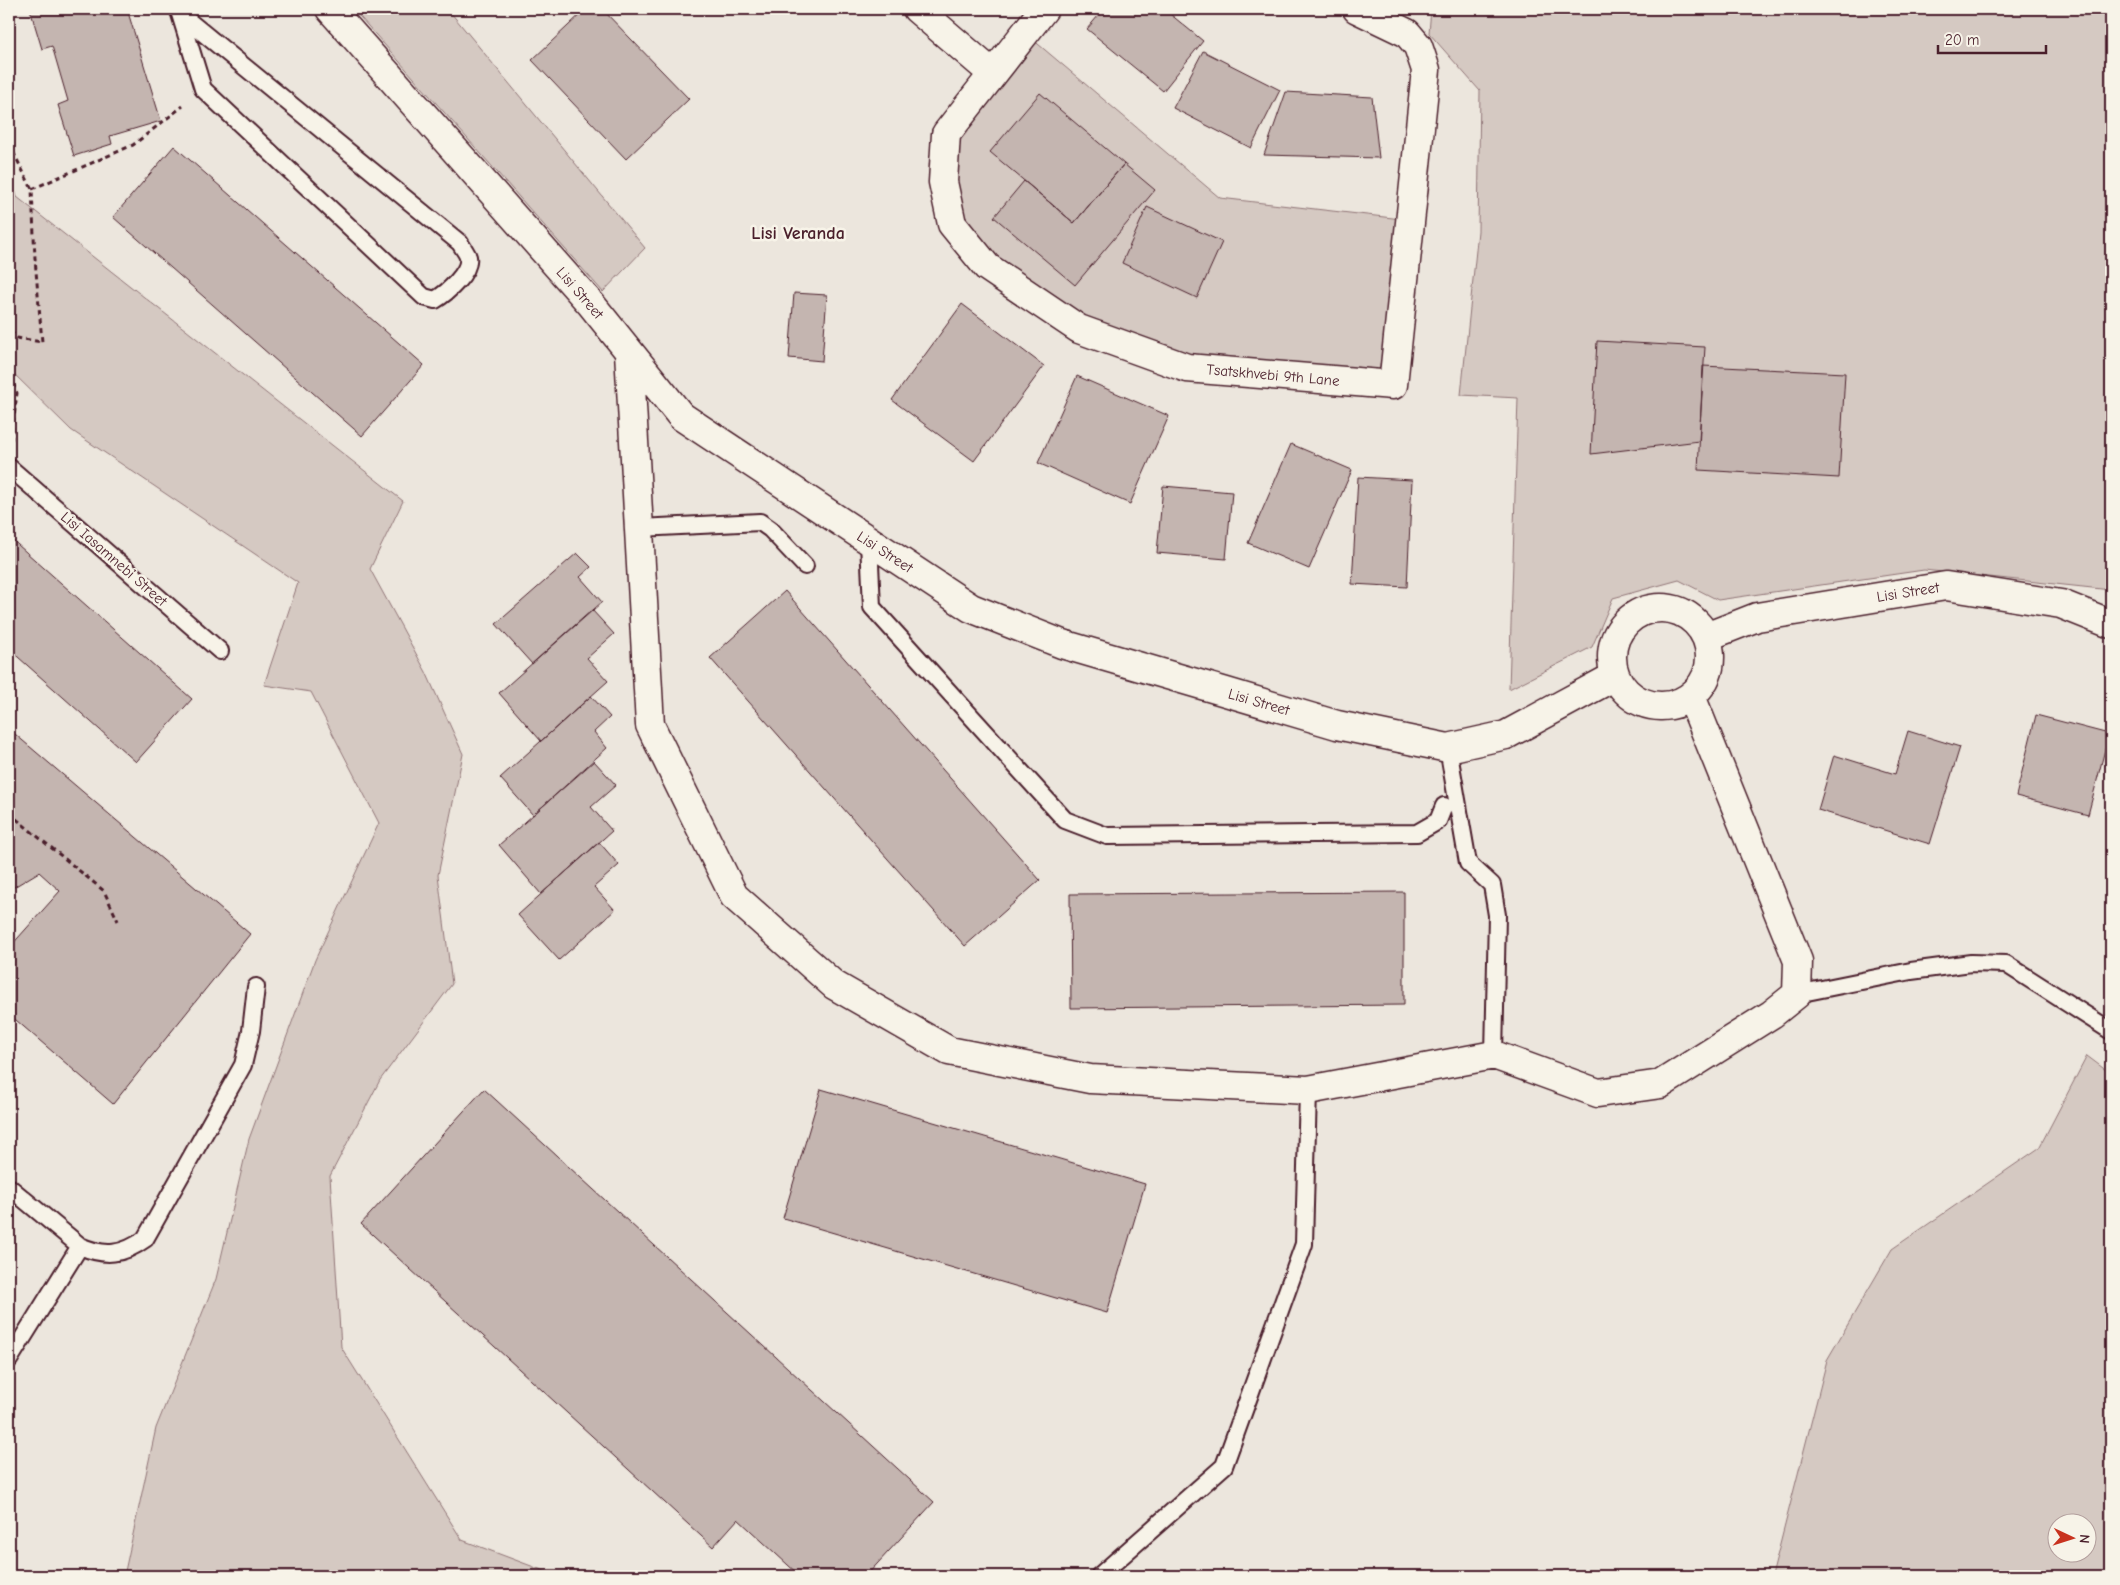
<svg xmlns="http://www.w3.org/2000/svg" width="2120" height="1585" font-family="'Comic Neue',sans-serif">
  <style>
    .green { fill: #d5c9c2; stroke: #907476; fill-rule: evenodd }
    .building { fill: #c4b5b0; stroke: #4a1f2b }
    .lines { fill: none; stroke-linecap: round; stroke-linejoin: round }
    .service-casing { stroke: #4a1f2b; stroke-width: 20 }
    .minor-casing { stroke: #4a1f2b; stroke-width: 31 }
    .path { stroke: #4a1f2b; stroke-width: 3; stroke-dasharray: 5 4; stroke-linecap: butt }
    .service { stroke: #f7f3e8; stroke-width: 16 }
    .minor { stroke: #f7f3e8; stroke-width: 28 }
    .labels { text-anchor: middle; stroke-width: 5; stroke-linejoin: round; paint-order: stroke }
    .street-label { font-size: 15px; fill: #4a1f2b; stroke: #f7f3e8 }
    .quarter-label { font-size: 18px; font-weight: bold; fill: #4a1f2b; stroke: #f7f3e8 }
  </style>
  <rect width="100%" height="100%" fill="#ece6dd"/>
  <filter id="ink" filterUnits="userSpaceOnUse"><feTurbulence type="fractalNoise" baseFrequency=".02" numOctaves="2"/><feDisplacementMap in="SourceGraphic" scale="10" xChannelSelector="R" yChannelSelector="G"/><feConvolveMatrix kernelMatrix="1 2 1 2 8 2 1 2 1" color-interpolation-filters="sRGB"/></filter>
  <g filter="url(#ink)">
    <!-- green -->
    <path class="green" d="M353 9H455L451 13 645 248 603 292Z
      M1431 9H2111V590L1924 570 1718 600 1679 580 1613 598 1592 647 1509 689 1518 398 1461 395 1478 231 1480 91 1429 33Z
      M1025 33 1220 198 1410 220 1393 385 1187 368 1079 329 952 224 946 134Z
      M9 168 17 197 403 501 370 569 426 672 463 754 438 875 452 984 380 1080 330 1176 341 1347 462 1540 558 1576H124L156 1428 216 1279 249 1139 315 960 379 823 311 692 264 685 298 583 71 430 9 369Z
      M2087 1056 2111 1074V1576H1772L1827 1360 1892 1249 2039 1148ZM2058 1522H2088V1552H2058Z"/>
    <!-- building -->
    <path class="building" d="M30 9H127L161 121 110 136 112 144 74 156 58 105 68 101 52 46 42 49Z
      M586 9H602L689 99 626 159 532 60Z
      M1104 9H1164L1203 41 1163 91 1087 29Z
      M1203 51 1280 90 1251 148 1173 108Z
      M1286 92 1372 97 1379 158 1264 155Z
      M1040 93 1124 164 1074 223 990 152Z
      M174 146 424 365 362 436 113 217Z
      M1124 164 1155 190 1075 285 994 217 1024 181 1074 223Z
      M1147 207 1222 242 1197 298 1122 263Z
      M794 293 827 295 822 361 789 358Z
      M962 304 1044 366 974 461 892 400Z
      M1597 341 1705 347 1699 441 1591 454Z
      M1703 366 1845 373 1839 478 1698 470Z
      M1077 376 1169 416 1130 504 1038 463Z
      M1291 444 1352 470 1309 569 1248 543Z
      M1358 477 1412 480 1407 587 1352 584Z
      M1163 486 1232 492 1226 559 1157 553Z
      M9 537 192 699 136 762 9 649Z
      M577 553 591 567 580 577 602 602 532 664 496 624Z
      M785 591 1040 880 965 946 710 658Z
      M592 610 614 634 587 658 608 681 541 741 499 693Z
      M591 696 610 717 594 732 607 748 533 815 500 778Z
      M2036 715 2109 734 2088 815 2016 796Z
      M9 729 250 934 113 1104 9 1014V948L60 891 39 872 9 890Z
      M1908 731 1960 747 1930 844 1818 810 1834 755 1895 774Z
      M594 761 616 785 591 807 612 831 541 894 499 845Z
      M599 842 619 865 594 887 615 910 559 960 518 915Z
      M1404 892V1005L1071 1008 1070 894Z
      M484 1089 934 1502 866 1576H800L738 1519 713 1547 361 1224Z
      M821 1089 1145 1184 1107 1313 783 1218Z"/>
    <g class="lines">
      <!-- service casing -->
      <g class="service-casing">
        <path id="service" d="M178 9 180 14 203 89 424 297 435 300C447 293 471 272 468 257 467 253 462 247 460 243L180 14
          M9 467 220 651
          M640 528 760 522 770 529 805 566
          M869 542 872 607 1065 820 1107 836 1417 833 1438 821 1444 806
          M1448 748 1468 863 1492 885 1497 915 1494 1055
          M1797 994 1911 971 1971 963 2006 964 2111 1031
          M9 1187 80 1246C105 1257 123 1255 145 1239L243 1065 251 1031 256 987
          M9 1360 80 1246
          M1099 1576 1224 1466 1304 1244 1308 1090"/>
      </g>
      <!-- minor casing -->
      <g class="minor-casing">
        <path id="minor" d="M330 9 591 304 681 416 971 608 1062 644 1226 692 1337 725 1448 748 1506 735 1615 676
          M917 9 993 74
          M1044 9 946 134 943 182 952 224 987 267 1079 329 1187 368 1393 385 1426 70 1418 46 1407 33 1357 9
          M629 352 650 725 734 896 834 985 949 1051 1090 1079 1308 1090 1494 1055 1598 1093 1661 1084 1772 1014 1797 994 1798 961 1691 696
          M1612 657a49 49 0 1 1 98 0a49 49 0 1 1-98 0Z
          M1706 637 1757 617 1946 586 2061 604 2111 624"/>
      </g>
      <!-- path -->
      <path class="path" d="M9 144 32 189 35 259 42 342 17 338 9 329
        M32 189 133 145 183 106
        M9 375 17 393 11 440
        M9 813 104 891 118 921"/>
      <!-- service -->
      <use href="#service" class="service"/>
      <!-- minor -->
      <use href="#minor" class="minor"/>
    </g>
  </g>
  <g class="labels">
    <!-- street labels -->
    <g class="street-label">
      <text transform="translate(580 293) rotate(49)" y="5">Lisi Street</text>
      <text transform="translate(1273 375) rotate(5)" y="5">Tsatskhvebi 9th Lane</text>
      <text transform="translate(885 552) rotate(33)" y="5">Lisi Street</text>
      <text transform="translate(114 559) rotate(41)" y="5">Lisi Iasamnebi Street</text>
      <text transform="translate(1908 592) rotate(-9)" y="5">Lisi Street</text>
      <text transform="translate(1259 702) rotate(16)" y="5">Lisi Street</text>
    </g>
    <!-- quarter labels -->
    <g class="quarter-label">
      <text x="798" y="239">Lisi Veranda</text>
    </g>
  </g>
  <!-- margin -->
  <rect width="2120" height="1585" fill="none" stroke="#f7f3e8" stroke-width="30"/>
  <rect x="15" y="15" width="2090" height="1555" fill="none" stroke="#4a1f2b" stroke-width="2" filter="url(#ink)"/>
  <!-- north arrow -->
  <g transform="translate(2072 1538) rotate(94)"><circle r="24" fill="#f7f3e8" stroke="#b29e9c"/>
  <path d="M0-4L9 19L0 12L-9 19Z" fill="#c8321e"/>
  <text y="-8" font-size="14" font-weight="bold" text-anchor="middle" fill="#4a1f2b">N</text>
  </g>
  <!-- scale -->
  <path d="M1938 45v8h108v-8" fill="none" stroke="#4a1f2b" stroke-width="2.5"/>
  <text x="1945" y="45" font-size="15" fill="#4a1f2b" stroke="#f7f3e8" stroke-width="4" paint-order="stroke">20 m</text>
</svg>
